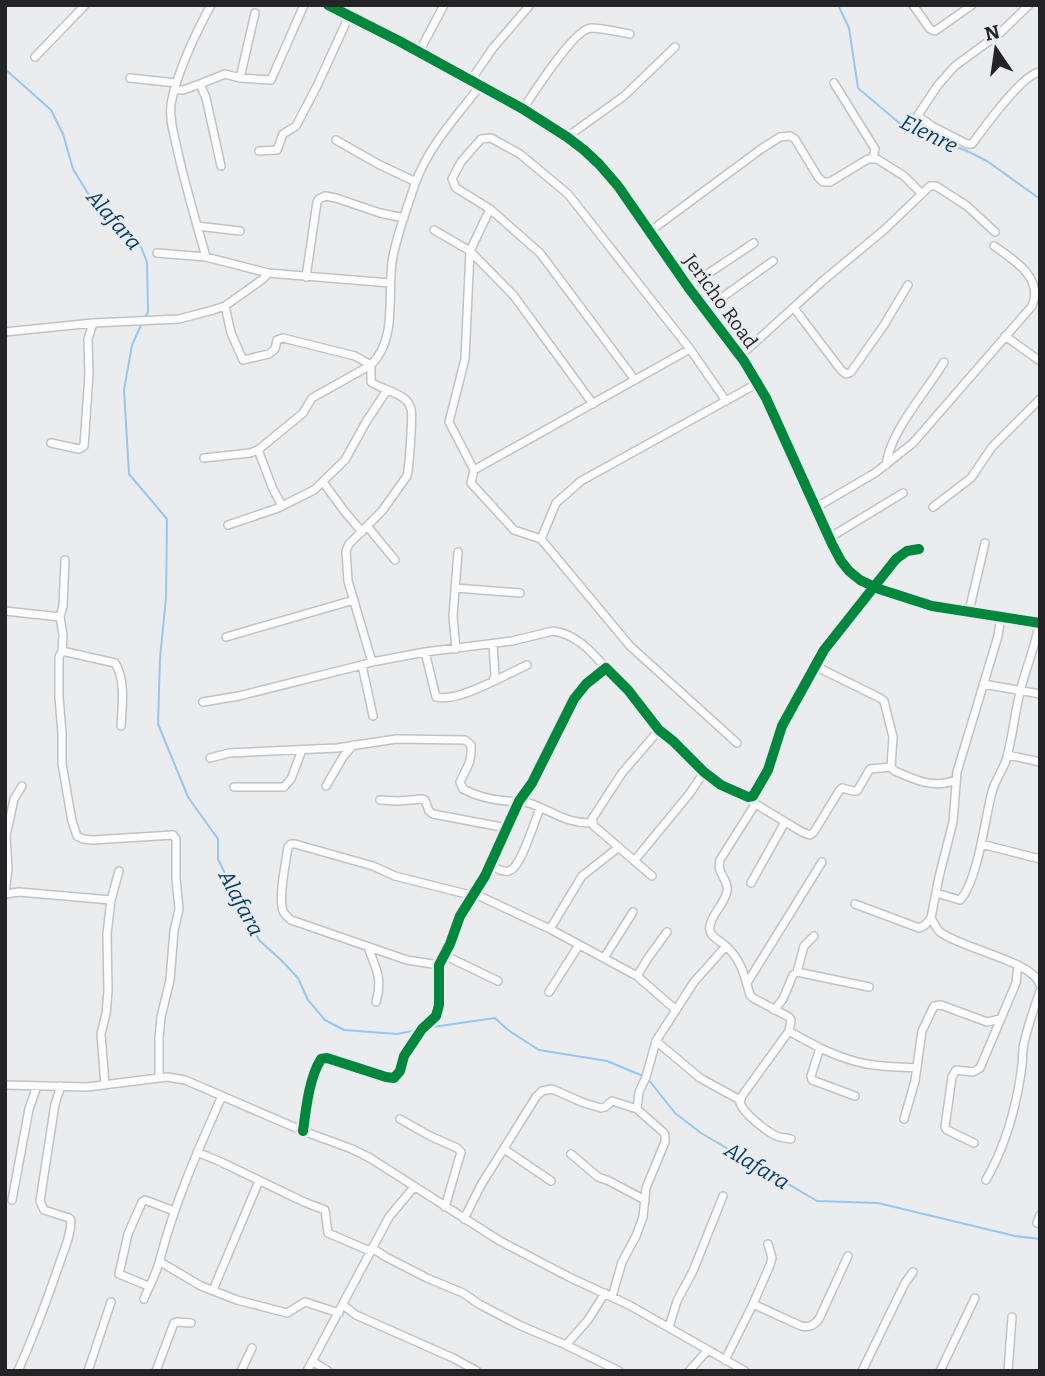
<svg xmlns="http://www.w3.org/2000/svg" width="1045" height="1376" font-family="Bitter,serif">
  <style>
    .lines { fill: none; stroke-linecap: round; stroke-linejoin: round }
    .stream { stroke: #94c8f2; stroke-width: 2 }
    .minor-casing { stroke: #c1c2c4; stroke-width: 10 }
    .minor { stroke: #fcfcfc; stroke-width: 7 }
    .cycleway-casing { stroke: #eaecef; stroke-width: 15 }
    .cycleway { stroke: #00873e; stroke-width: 10 }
    .labels { text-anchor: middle; stroke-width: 5; stroke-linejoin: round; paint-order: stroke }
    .street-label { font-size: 19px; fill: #242426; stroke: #eaecef }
    .water-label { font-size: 21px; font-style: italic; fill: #033e64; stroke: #eaecef }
  </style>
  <rect width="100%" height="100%" fill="#ebecee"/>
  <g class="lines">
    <!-- stream -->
    <path class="stream" d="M838 5 849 28 858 88 904 127 967 151 987 161 1040 199
      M5 69 51 110 63 134 73 169 95 205 141 247 147 262 148 312 144 319
      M142 323 132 345 124 390 129 474 167 519 166 598 160 658 158 724 188 797 218 839V859L230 884 259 940 281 960 298 978 308 1000 325 1020 344 1030 397 1034 417 1030
      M426 1028 495 1018 508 1030 539 1050 607 1061 643 1076
      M648 1079 675 1113 701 1133 817 1201 878 1203 1015 1236 1040 1239"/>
    <!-- minor casing -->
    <g class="minor-casing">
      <path id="minor" d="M328 5 399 41 523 109 567 137 584 150 599 164 618 186 688 287 744 361 766 398 832 544 841 561 849 571 860 580 879 589 932 606 1040 623
        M913 5 930 29 935 31 972 5
        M1029 5 1000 33 955 66 938 85 918 115 919 117 932 126 967 144H972C984 128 1022 74 1040 72
        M419 52 444 5
        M35 57 85 5
        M130 78 176 83
        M240 78 255 13
        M471 80 493 48 530 5
        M834 83 875 149 873 158
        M200 84 225 74 240 78 271 80 304 5
        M174 90H183L200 84 206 98 221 166
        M523 109C533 94 574 29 591 28 603 28 618 32 630 34
        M567 137 624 96 675 47
        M336 140 378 164 416 182
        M259 151 277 150 283 134 296 126 317 86 349 16
        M197 226 240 231
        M434 230 470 251 514 296 593 404
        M649 232 761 149 780 137 790 136 795 139 818 177 823 182H830L868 159H877L904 176 921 193
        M157 253 206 257 268 273 390 283
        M206 257C196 222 186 188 178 153 175 137 169 121 171 105 175 77 197 30 211 5
        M306 277 317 202 319 199 325 196 336 198 380 213 404 218
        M688 287 754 243
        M225 306 231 333 243 360 269 354 275 349 277 340 283 338 355 356 371 365
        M794 308 841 370 846 374 851 372 884 325 908 285
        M706 309 773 261
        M5 332 93 323 179 319 213 310 225 306 263 279 268 273
        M1005 336 1040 361
        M740 356 825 279 884 230 930 186H936L967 206 995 232
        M371 365V382C381 389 396 391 406 400 408 402 410 406 411 409 413 415 409 469 407 476L382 511 349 544 346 551 348 581 372 662
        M635 380 540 253 490 209 456 188 452 179 461 162 481 139 491 138 520 154 568 194 690 349
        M51 443 79 449 84 446 89 374 88 339 93 323
        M258 450 273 489 282 506
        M204 458 250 453 258 450 303 413 312 398 371 365C399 338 386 290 393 256 398 232 407 208 415 184 428 147 457 116 480 86
        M886 465C890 431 927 391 944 362
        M474 470 449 422 465 359 470 251 490 209
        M323 482 345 512 362 532
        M933 507 971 478 992 447 1040 399
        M815 508 875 473 913 443 1032 306C1044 278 1014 260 994 246
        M228 525 278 508 314 490 345 460 366 422 387 390
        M367 526 395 560
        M829 538 903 493
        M541 539 514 530 471 483 474 470 690 349 726 401
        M65 560 63 606 60 617 63 635 62 651 59 657V697L62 733V764L72 821 77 836 83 839 93 840 173 835 176 839V878L179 909 174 931 170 980 161 1017 159 1038V1078
        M455 588 520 593
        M5 611 60 617
        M969 611 985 543
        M226 637 354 600
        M456 649 453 616 458 552
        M62 651 115 663C126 680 122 707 121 726
        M425 652 436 697C451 701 477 689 492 682L495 676 493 644
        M362 665 373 716
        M815 666 880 698 884 701 893 737 891 767
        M492 682 527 665
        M983 684 1040 694
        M203 702 239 696 362 665 372 662 425 652 512 641 553 631C576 634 591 651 606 668
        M737 743 630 646 541 539 556 503 581 481 758 383
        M1008 755 1040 762
        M210 758 229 753 337 748 396 739 465 740 471 745C472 763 467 767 460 782L463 789C476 796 493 800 507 801 514 802 521 801 529 803 553 811 566 824 593 823
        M326 786 343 757 353 745
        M234 787H284L291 779 302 750
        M753 796 754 806 720 860C716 874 729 879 727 891 725 904 712 913 710 926 708 937 720 940 726 946 742 961 744 975 750 995L753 998 789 1017 791 1020 789 1031 742 1096 740 1103C744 1114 768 1133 779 1137 783 1138 787 1138 791 1139
        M380 800 398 801 422 799 425 800 429 811 433 814 507 828
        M754 803 802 832 810 835 814 832 839 791 842 788 853 791H857L870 769 891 767 895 771C915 780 934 789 956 780
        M981 844 1040 859
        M635 860 690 793 704 772
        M490 864C496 868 504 874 511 870 521 865 535 821 540 808
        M652 876 594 826 592 819 622 773 659 730
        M751 883 785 822
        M5 892 8 869 6 836 14 799 22 786
        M936 893 960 900C978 881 985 818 992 792 995 780 1004 769 1007 757 1013 734 1015 711 1021 688 1027 665 1036 644 1040 620
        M5 894 19 892 111 900
        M475 894 550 929 582 876 619 847
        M855 904 919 928 925 925 931 918 939 877 953 822 957 772 998 636 1001 616
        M931 918C934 923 936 928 940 932 962 949 1034 961 1040 985
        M550 929 637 976
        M667 932 648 958 637 976 676 1010
        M368 947C376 969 383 979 376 1002
        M444 955 498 981
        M604 958 633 912
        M439 965 407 960 291 920C287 917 285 915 283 911 278 898 286 862 288 847L291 844H295L373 866 395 876 474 896
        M797 972 804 946 814 936
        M747 983 822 862
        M549 992 579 945
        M774 1010 783 999 793 975 797 972 869 987
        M789 1031C813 1045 839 1059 867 1064 883 1067 901 1067 917 1068
        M656 1041 700 1078 740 1100
        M820 1048 811 1076 812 1080 855 1096
        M5 1085 87 1087 167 1077 185 1080 303 1131 352 1149 370 1158 500 1241 569 1277 629 1305 745 1371
        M105 1085 101 1034 106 1014 108 991 107 934 111 900 119 871
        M637 1109 639 1092 646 1077 656 1041 694 982 726 946
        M400 1119 430 1136 457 1148 461 1152 445 1207
        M904 1119 915 1081 922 1031 934 1006 941 1005 987 1022 1000 1019
        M303 1131C306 1109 309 1078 321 1059L327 1058 386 1077 394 1078 400 1071 404 1056 422 1029 436 1016 439 1005V965L450 944 460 916 485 876 519 801 532 783 574 699 586 684 606 668 628 690 659 730 673 741 704 772 721 785 748 797 753 796 768 770 782 726 824 650 896 559 907 551 919 549
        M974 1143 947 1130 945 1127 952 1077 956 1070 973 1072 980 1068 1016 983 1018 965
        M504 1149 551 1181
        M197 1152 221 1162 304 1202 325 1210 328 1233 370 1251
        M571 1154 598 1177 609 1181 645 1200
        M986 1180C1006 1145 1017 1105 1022 1065 1023 1058 1022 1051 1024 1043 1028 1026 1034 1008 1040 991
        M12 1200 29 1109 37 1086
        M464 1219 481 1185 536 1097 542 1091 552 1089 584 1103 601 1108 605 1107 612 1101 637 1109 663 1132 665 1135V1142L646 1188 643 1217 636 1236 622 1262 612 1297
        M1037 1223 1040 1215
        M372 1248 386 1257 427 1278 463 1293 479 1304 519 1325 566 1345 588 1320 605 1293
        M160 1260 162 1263 201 1286 237 1300 287 1313 305 1302 339 1313
        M148 1286 119 1274 128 1234 142 1202 145 1200 174 1211
        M213 1290 259 1181
        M144 1299C149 1286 157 1273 160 1259 175 1202 198 1150 222 1096
        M753 1304 801 1326C810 1328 814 1325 819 1319L848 1256
        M343 1305 356 1315 453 1358 477 1371
        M669 1327 677 1301 693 1271 723 1196
        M566 1345 619 1371
        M725 1360 753 1304 770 1265 772 1258 768 1244
        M312 1361 328 1371
        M18 1371C33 1337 46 1303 58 1268 63 1252 71 1237 71 1220L69 1218 44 1210 40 1201 55 1104 61 1086
        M88 1371 111 1302
        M156 1371 174 1323 177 1322 191 1323
        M241 1371 252 1348
        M307 1371 389 1217 414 1187
        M689 1371 708 1350
        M862 1371 905 1283 913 1272
        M940 1371 975 1298
        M1008 1371 1012 1317"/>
    </g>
    <!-- minor -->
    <use href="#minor" class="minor"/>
    <!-- cycleway casing -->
    <g class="cycleway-casing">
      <path id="cycleway" d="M328 5 399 41 523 109 567 137 584 150 599 164 618 186 688 287 744 361 766 398 832 544 841 561 849 571 860 580 879 589 932 606 1040 623
        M303 1131C306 1109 309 1078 321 1059L327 1058 386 1077 394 1078 400 1071 404 1056 422 1029 436 1016 439 1005V965L450 944 460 916 485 876 519 801 532 783 574 699 586 684 606 668 628 690 659 730 673 741 704 772 721 785 748 797 753 796 768 770 782 726 824 650 896 559 907 551 919 549"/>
    </g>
    <!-- cycleway -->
    <use href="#cycleway" class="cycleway"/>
  </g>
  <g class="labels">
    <!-- street labels -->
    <g class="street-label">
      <text transform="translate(721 301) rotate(54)" y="7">Jericho Road</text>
    </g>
    <!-- water labels -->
    <g class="water-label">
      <text transform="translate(929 134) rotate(26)" y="7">Elenre</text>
      <text transform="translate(114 220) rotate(49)" y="7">Alafara</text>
      <text transform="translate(241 903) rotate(62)" y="7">Alafara</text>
      <text transform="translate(757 1166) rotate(31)" y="7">Alafara</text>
    </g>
  </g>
  <!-- border -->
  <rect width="1045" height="1376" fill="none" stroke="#242426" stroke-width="14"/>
  <!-- north arrow -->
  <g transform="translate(996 49) rotate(347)" stroke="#eaecef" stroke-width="5" paint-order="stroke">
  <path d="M0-5L12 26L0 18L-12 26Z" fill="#242426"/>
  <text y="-10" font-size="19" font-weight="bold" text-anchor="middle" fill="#242426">N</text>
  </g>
</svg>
